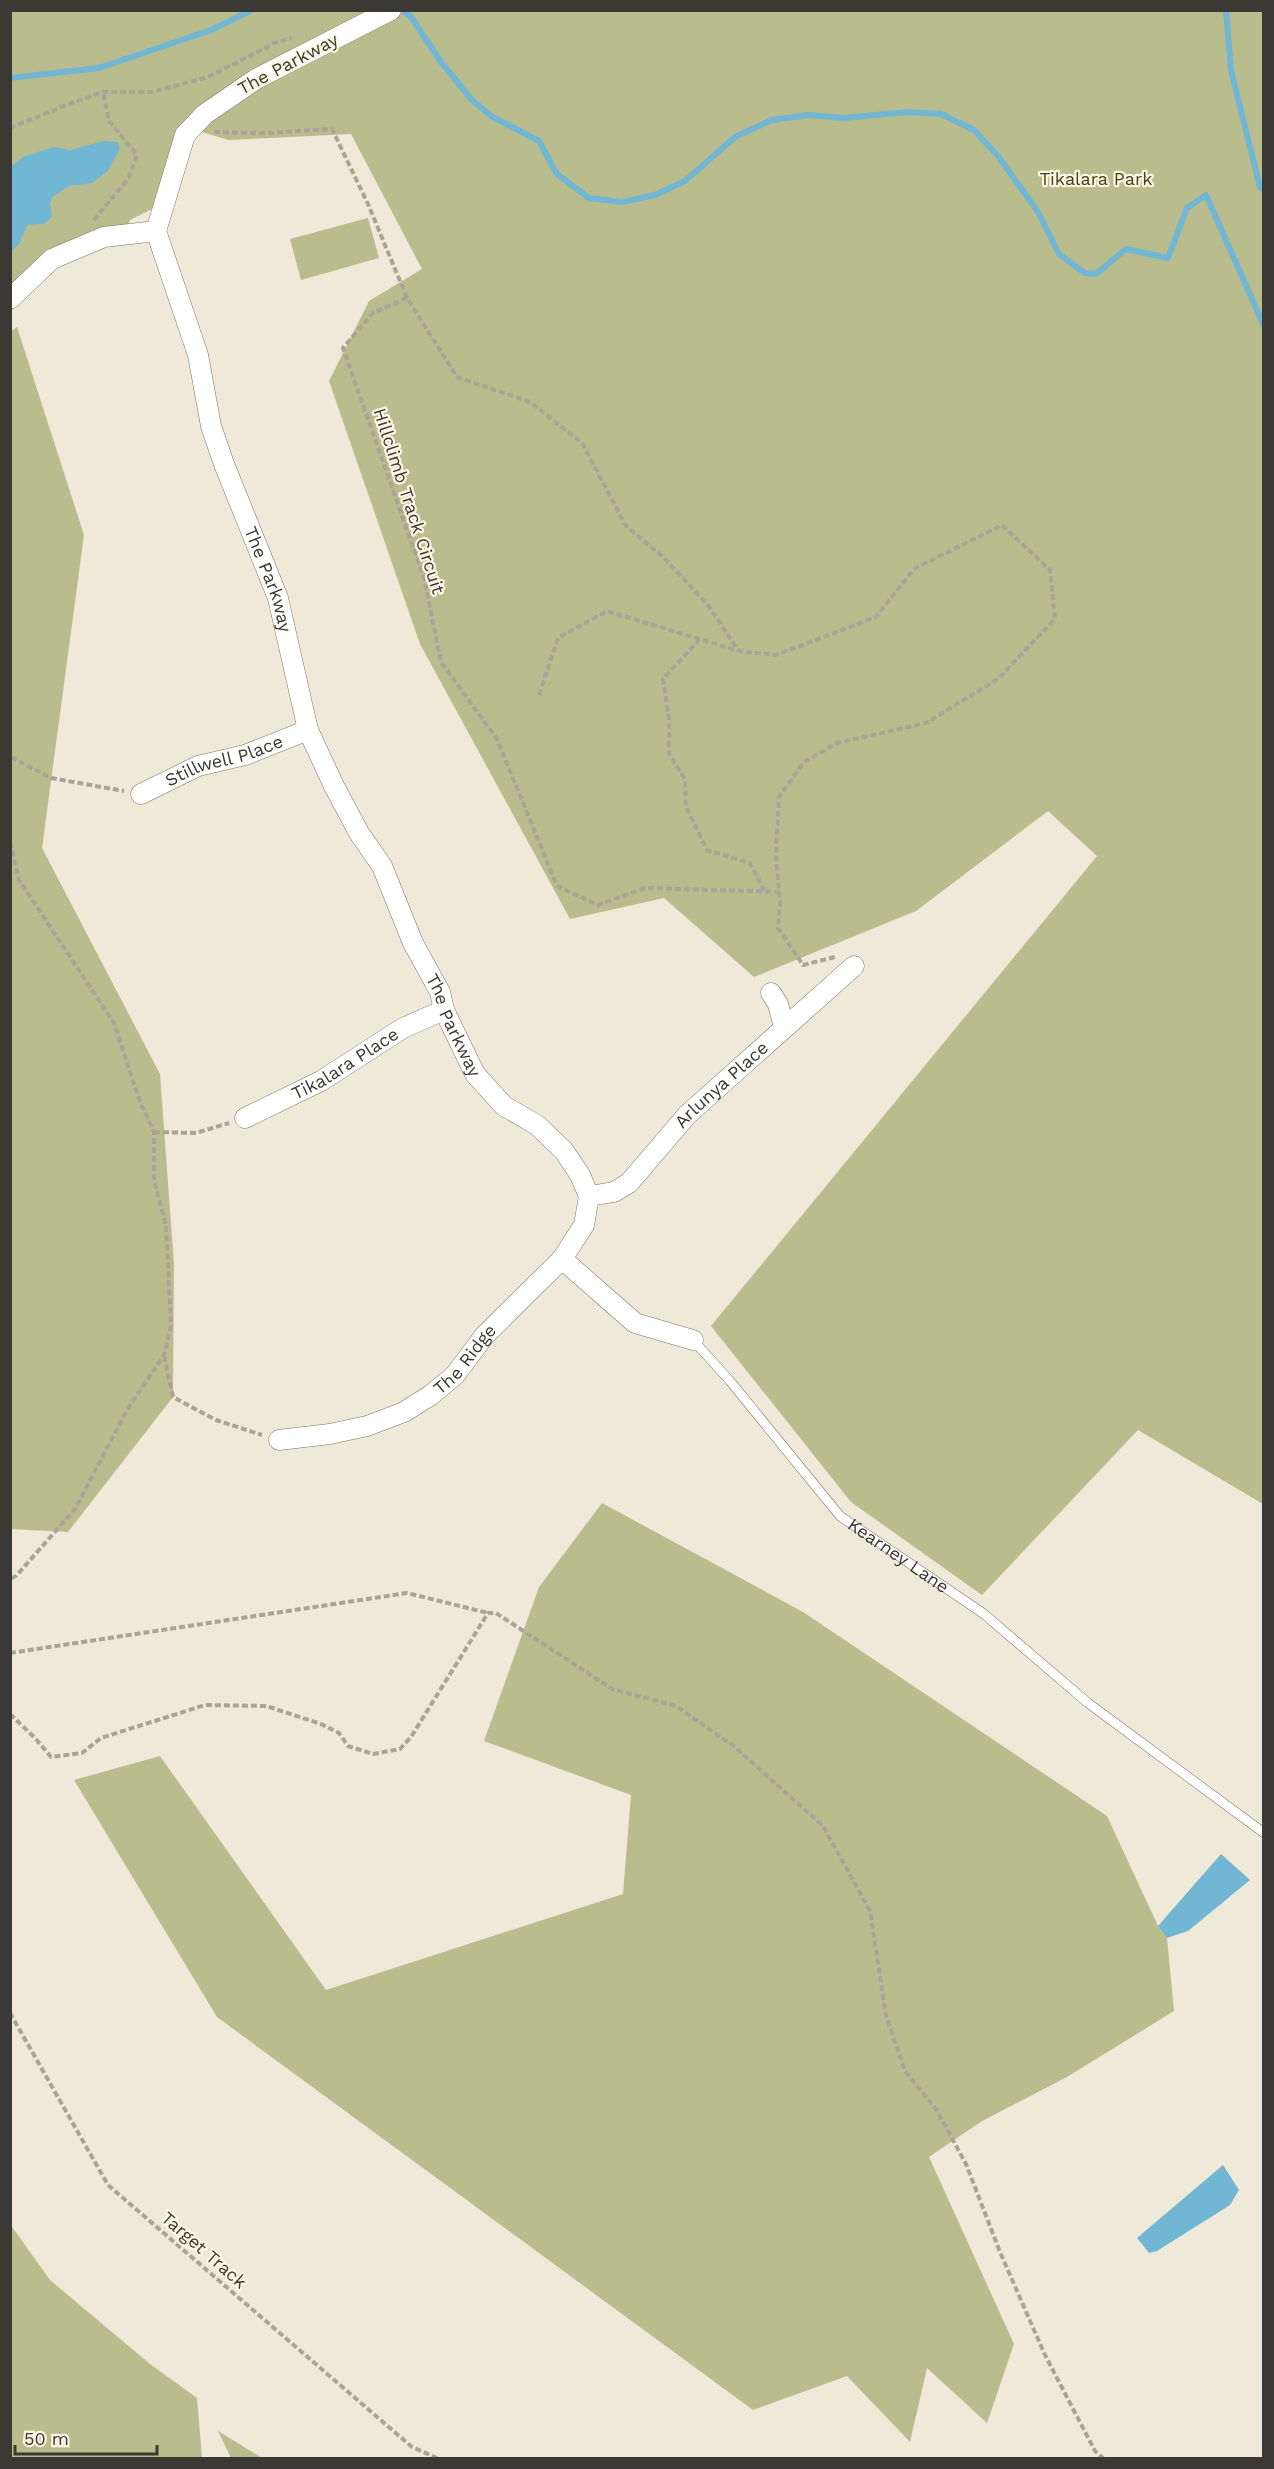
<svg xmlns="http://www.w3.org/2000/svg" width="1274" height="2469" font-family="'Work Sans',sans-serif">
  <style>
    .green { fill: #b9bd8d }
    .water { fill: #71b6d3 }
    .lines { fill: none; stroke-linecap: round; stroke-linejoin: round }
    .stream { stroke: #71b6d3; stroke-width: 6 }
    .service-casing { stroke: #787565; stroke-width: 10 }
    .minor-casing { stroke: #787565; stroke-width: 21 }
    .path { stroke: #a8a497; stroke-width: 4; stroke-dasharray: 6 3; stroke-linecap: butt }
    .service { stroke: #fff; stroke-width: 9 }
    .minor { stroke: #fff; stroke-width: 20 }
    .labels { text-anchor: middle; stroke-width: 4.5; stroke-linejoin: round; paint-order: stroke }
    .street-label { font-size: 18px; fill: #3b3933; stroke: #fbf7e5 }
    .park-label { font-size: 18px; fill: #414415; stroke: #fbf7e5 }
  </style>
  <rect width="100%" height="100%" fill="#eee9d8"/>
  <!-- green -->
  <path class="green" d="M11 11H1263V1504L1138 1430 982 1595 851 1502 711 1326 1097 856 1048 811 916 911 754 977 664 898 570 919 420 644 329 381 369 301 422 269 351 134 228 140 189 128 152 209 130 220 129 223 11 298Z
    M368 218 379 258 301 280 290 239Z
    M17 327 84 535 42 848 160 1074 174 1264 173 1397 68 1532 10 1529V332Z
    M602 1503 803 1612 1107 1816 1158 1926 1167 1938 1174 2011 1067 2077 982 2121 929 2157 1014 2344 987 2423 927 2368 910 2442 847 2376 753 2410 217 2017 74 1780 160 1756 326 1990 623 1894 631 1795 484 1741 539 1587Z
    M10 2224 50 2280 150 2364 197 2398 202 2458H11Z
    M218 2431 262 2458H231Z"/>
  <!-- water -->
  <path class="water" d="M103 141 118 142 119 150 108 171 92 183 69 186 52 197 50 204 52 217 44 224 27 225 19 244 11 252V166L25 156 54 147 70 150Z
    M1221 1854 1250 1880 1188 1931 1167 1938 1158 1926Z
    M1223 2165 1239 2190 1230 2205 1157 2251 1149 2253 1137 2238Z"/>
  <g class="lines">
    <!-- stream -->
    <path class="stream" d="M402 10 411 17 441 62 471 99 491 116 539 141 557 174 589 198 622 202 655 195 685 181 735 137 772 120 809 115 843 118 908 112 941 114 974 130 998 156 1038 212 1059 254 1085 273 1096 274 1126 249 1168 258 1187 208 1206 195 1264 326
      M1226 10 1231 70 1260 187 1264 190
      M10 78 99 68 211 30 252 10"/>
    <!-- service casing -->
    <g class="service-casing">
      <g id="service">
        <path id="s1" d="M693 1340 730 1381 840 1516 984 1614 1088 1703 1264 1833"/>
      </g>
    </g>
    <!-- minor casing -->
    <g class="minor-casing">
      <g id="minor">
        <path id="s2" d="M391 10 256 79 205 114 185 135 156 231 198 355 211 426 224 464 278 598 308 730 334 786 359 833 382 866 413 943 440 992 444 1010 475 1074 504 1106 537 1125 564 1151 580 1175 589 1196"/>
        <path d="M10 299 52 259 104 237 156 231"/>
        <path id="s3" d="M141 794 198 766 245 755 308 730"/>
        <path d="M771 993 778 1004 784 1027"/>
        <path id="s4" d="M245 1118 321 1081 403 1028 444 1010"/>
        <path id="s5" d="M589 1196 614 1192 629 1183 687 1115 854 966"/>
        <path d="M562 1259 635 1323 693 1340"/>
        <path id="s6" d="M279 1440 330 1434 367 1426 404 1412 431 1395 455 1375 485 1335 562 1259 584 1225 589 1196"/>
      </g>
    </g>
    <!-- path -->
    <path class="path" d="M10 128 74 102 103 92H152L208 77 275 43 291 38
      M214 132 265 133 332 129 368 204 407 298 457 377 530 402 582 443 626 526 663 557 707 604 739 651
      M94 220 128 179 137 155 109 121 103 92
      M407 298 373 313 343 348 424 578 441 662 497 739 557 886 598 905 645 888 779 892
      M700 639 663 679 669 719V754L685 779 686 807 707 850 750 863 764 890
      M539 695 558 638 607 611 739 651 776 655 876 617 914 569 1002 525 1050 570 1055 619 998 679 926 723 837 743 804 762 779 797 776 857 780 902 778 928 803 965 835 957
      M11 757 51 778 124 791
      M10 842 19 880 114 1023 140 1102 154 1132V1180L166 1226 171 1326 164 1355 127 1410 75 1509 16 1576 10 1579
      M154 1132 196 1133 229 1123
      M164 1356 173 1397 216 1420 262 1435
      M10 1653 407 1593 488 1613
      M10 1714 35 1738 51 1757 82 1753 101 1738 205 1705 266 1706 321 1724 339 1733 348 1746 373 1754 400 1749 411 1737 488 1613H496L612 1689 676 1706 735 1747 823 1826 870 1911 886 2016 905 2071 936 2109 966 2164 1000 2252 1045 2355 1095 2451 1103 2458
      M10 2013 108 2185 412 2447 437 2458"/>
    <!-- service -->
    <use href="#service" class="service"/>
    <!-- minor -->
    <use href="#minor" class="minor"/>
  </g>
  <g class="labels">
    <!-- street labels -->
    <g class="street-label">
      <text transform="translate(288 64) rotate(-28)" y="6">The Parkway</text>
      <text transform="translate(409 501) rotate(72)" y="6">Hillclimb Track Circuit</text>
      <text dy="6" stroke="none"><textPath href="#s2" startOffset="710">The Parkway</textPath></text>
      <text dy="6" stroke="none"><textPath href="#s3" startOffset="90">Stillwell Place</textPath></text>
      <text dy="6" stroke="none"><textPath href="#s2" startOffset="1196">The Parkway</textPath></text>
      <text dy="6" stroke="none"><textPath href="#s4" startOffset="114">Tikalara Place</textPath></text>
      <text dy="6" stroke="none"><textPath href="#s5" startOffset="178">Arlunya Place</textPath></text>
      <text dy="6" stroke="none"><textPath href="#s6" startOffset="210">The Ridge</textPath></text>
      <text dy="6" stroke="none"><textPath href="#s1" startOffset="300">Kearney Lane</textPath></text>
      <text transform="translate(204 2250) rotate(41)" y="6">Target Track</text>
    </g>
    <!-- park labels -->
    <g class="park-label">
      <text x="1096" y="185">Tikalara Park</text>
    </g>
  </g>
  <!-- border -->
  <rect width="1274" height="2469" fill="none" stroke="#3b3933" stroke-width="24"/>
  <!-- scale -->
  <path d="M15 2445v9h142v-9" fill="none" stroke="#3b3933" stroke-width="3"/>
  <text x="24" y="2445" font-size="18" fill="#3b3933" stroke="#fbf7e5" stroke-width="4.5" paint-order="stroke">50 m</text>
</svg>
